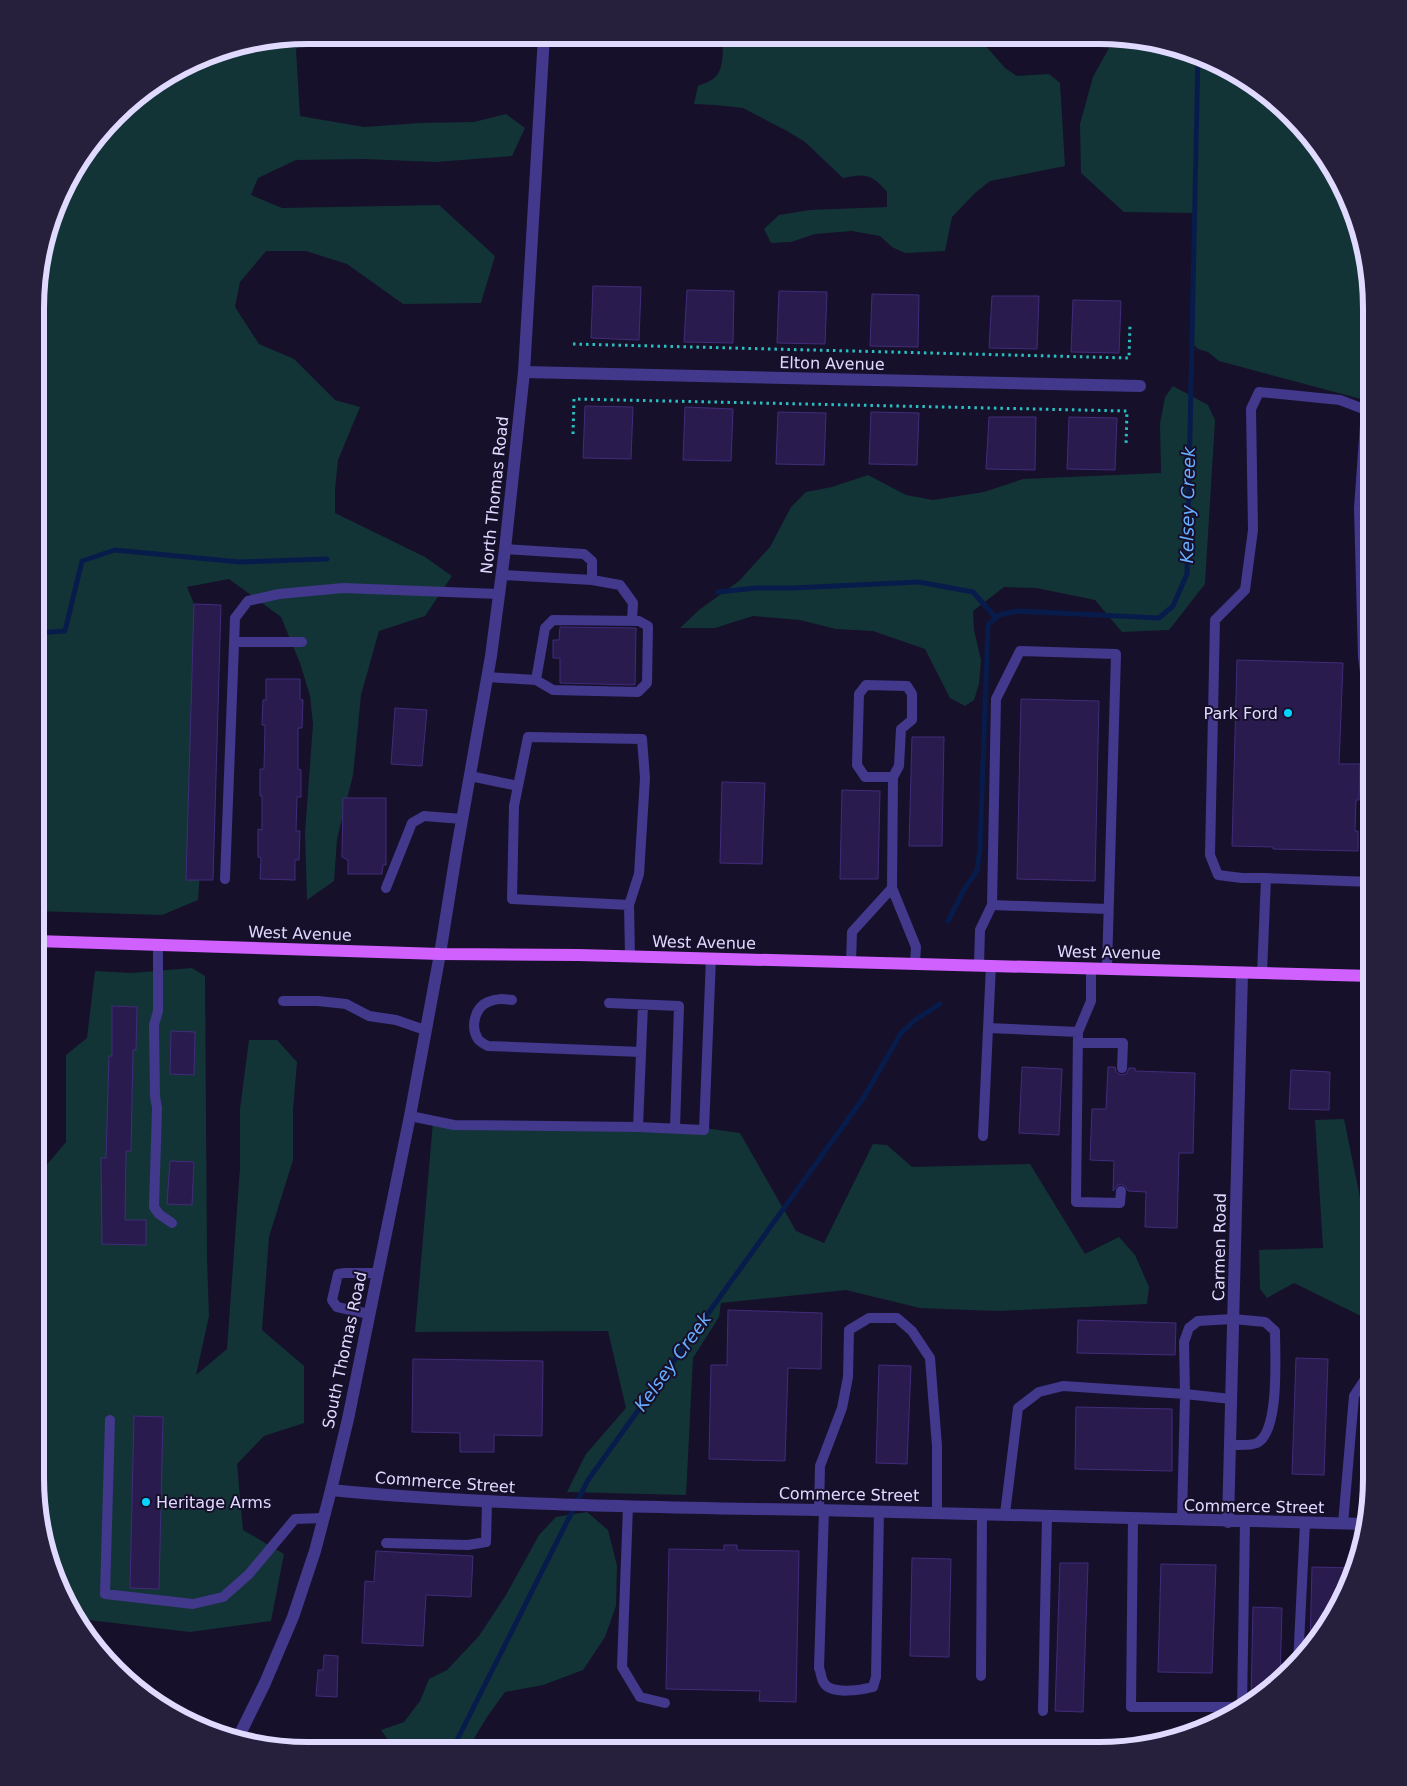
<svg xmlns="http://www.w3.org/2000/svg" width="1407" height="1786" font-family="'DejaVu Sans',sans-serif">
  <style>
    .green { fill: #123436 }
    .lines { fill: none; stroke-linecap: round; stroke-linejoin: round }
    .stream { stroke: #081c4c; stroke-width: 5 }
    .building { fill: #291b4d; stroke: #412c7a }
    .path { stroke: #2ac0c2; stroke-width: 3; stroke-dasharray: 2.5 4; stroke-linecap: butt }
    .service { stroke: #42388c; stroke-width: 10 }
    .minor { stroke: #42388c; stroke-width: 12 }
    .tertiary { stroke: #42388c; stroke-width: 12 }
    .primary { stroke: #d061ff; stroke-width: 12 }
    .poi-dot { fill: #06d4ff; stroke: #16102b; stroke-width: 2 }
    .labels { text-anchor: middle; stroke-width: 4; stroke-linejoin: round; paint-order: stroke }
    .street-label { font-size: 16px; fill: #e1daff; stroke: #16102b }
    .poi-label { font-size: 16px; fill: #e1daff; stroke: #16102b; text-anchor: end }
    .water-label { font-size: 18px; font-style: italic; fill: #68aeff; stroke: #16102b }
    .rim { fill: none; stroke: #e1daff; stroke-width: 6 }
  </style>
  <rect width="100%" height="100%" fill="#16102b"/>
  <!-- green -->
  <path class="green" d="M308 35H309L296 49 300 116 364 127 420 123 474 122 506 114 525 128 512 156 436 162 364 159 296 160 258 178 251 195 282 208 439 205 495 256 481 303 403 304 347 264 306 251H266L240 282 235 307 259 344 294 359 335 400 360 407 338 460 335 490V513L425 557 452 576 425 616 379 631 361 695 353 775 337 839 334 881 307 900 305 833 313 724 310 696 300 663 281 617 229 579 187 587 194 604 203 651 201 857 198 900 162 915 36 911 37 272 71 172 128 102 220 50Z
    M722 36 985 37V45L1005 68 1017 76 1049 74 1060 83 1065 166 990 181 975 193 952 217 945 251 905 253 892 247 880 236 852 231 815 234 791 242 771 243 764 229 779 215 810 210 887 207V192C872 174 866 173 843 178L805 142 787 131 743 108 716 105 694 104 698 86C702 84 709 82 713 79 725 70 723 49 722 36Z
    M1115 37H1135L1203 56 1251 81 1304 128 1336 172 1363 237 1372 307V402L1219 361 1208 352 1198 349 1191 342 1194 213 1124 212 1081 173 1080 124 1093 77Z
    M1173 386 1208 405 1215 420 1205 584 1169 630 1122 632 1095 600 1036 588 1004 587 973 611 974 630 981 660 979 684 974 700 965 706 950 698 925 649 873 631 836 629 800 620 753 616 715 628H680L699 610 739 581 770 547 791 507 806 492 832 487 868 475 906 495 933 500 984 492 1023 479 1161 473 1160 424 1165 397Z
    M192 968 205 976 207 1258 209 1316 196 1375 227 1349 240 1168V1109L249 1040H277L297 1062 293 1110V1160L269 1237 262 1330 304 1366V1423L264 1436 237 1464 243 1530 284 1554 271 1621 190 1632 89 1620 90 1639 71 1614 44 1549 35 1479 36 1173 45 1167 66 1142V1055L87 1038 95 971 132 973Z
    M1344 1119 1365 1222 1372 1221V1316H1361L1294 1283 1267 1298 1260 1289 1259 1250 1323 1248 1315 1120Z
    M433 1121 704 1128 740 1133 796 1231 824 1243 873 1144 887 1145 912 1167 1030 1164 1085 1254 1119 1237 1135 1255 1149 1287 1147 1304 998 1311 920 1308 846 1290 721 1303 719 1317 693 1358 686 1495 567 1492 586 1454 626 1408 608 1331 415 1332Z
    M587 1512 608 1530 617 1566 616 1606 605 1637 583 1670 543 1685 505 1692 487 1717 467 1750H395L381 1730 404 1722 420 1701 429 1679 447 1670 479 1636 506 1595 539 1535 556 1517Z"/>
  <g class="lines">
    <!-- stream -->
    <path class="stream" d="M718 592 756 588H793L919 582 973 592 996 618
      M37 633 65 631 82 561 115 550 239 562 327 559
      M948 921 965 888 977 871 980 849 988 625 999 615 1018 611 1159 618 1173 606 1187 574 1198 54
      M452 1750 588 1480 864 1097 901 1033 915 1020 940 1004"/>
  </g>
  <!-- building -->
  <path class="building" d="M593 286 641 287 639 340 591 338Z
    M687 290 734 291 733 343 684 342Z
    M779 291 827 292 825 344 777 343Z
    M872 294 919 295 918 347 870 346Z
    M992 296H1039L1037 349 989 348Z
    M1073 300 1121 301 1119 353 1071 352Z
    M585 406 633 407 631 459 583 458Z
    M685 407 733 409 731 461 683 460Z
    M778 412 826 413 824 465 776 464Z
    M871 412 919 413 917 465 869 464Z
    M989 417H1036L1035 470 986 469Z
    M1069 417 1117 418 1115 470 1067 469Z
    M194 604 221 605 213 880H186Z
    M560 627 636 628 635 685 560 683V658H553V640H559Z
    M1237 660 1343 663 1339 764H1360L1359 800H1356L1355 831H1358V851L1273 849V847L1232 846Z
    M266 679H300V699L303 700 302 728H298V769L301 770V797H297L296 831H300L299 860H295V880L260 879 261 858 258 857V829L262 830V796H260V769H264L265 725H262L263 700H266Z
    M1021 699 1099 701 1095 881 1017 879Z
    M395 708 427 710 422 766 391 764Z
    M912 737H944L942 846H909Z
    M722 782 765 783 762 864 720 863Z
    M842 790 880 791 878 879H840Z
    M343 798H386V865H383L382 874H348V860L342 857Z
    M112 1006 137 1007 136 1050H133L131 1151H126L125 1220H146V1245L102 1244 101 1158H106L109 1056H112Z
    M171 1031 195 1032 194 1075 170 1074Z
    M1022 1067 1062 1069 1059 1135 1019 1133Z
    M1108 1067H1115L1116 1072 1121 1075 1126 1074 1129 1068H1135V1071L1195 1073 1193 1153H1179L1177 1228 1145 1227 1146 1192 1128 1191 1125 1186 1121 1184 1118 1185 1113 1191 1114 1161 1090 1160 1092 1109H1106Z
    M1291 1070 1330 1072 1329 1110 1289 1109Z
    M170 1161 194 1162 192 1205 167 1204Z
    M728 1310 822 1313 821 1369 788 1368 785 1461 709 1459 711 1365H727Z
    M1078 1320 1176 1323 1175 1355 1077 1353Z
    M1296 1358 1328 1359 1324 1475 1292 1474Z
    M413 1359 543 1361 542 1436 494 1435V1452H460V1433L412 1432Z
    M879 1365 911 1366 907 1464 876 1463Z
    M1076 1407 1172 1409V1471L1075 1469Z
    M134 1416 163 1417 159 1589 130 1588Z
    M724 1545H737V1550L799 1551 796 1702 759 1701 760 1691 666 1689 669 1549 724 1550Z
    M376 1551 473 1556 471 1597 426 1595 423 1646 362 1643 365 1581 374 1582Z
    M912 1558 951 1559 949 1657 910 1656Z
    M1060 1563H1088L1083 1712 1055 1711Z
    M1161 1564 1216 1565 1212 1673 1158 1672Z
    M1312 1567 1356 1568 1326 1630 1310 1650Z
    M1253 1607 1282 1608 1280 1681 1251 1703Z
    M324 1655 338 1656 337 1697 316 1696 318 1670H323Z"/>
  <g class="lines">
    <!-- path -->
    <path class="path" d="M573 344 1129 358 1130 324
      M573 434 574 399 1127 411 1126 445"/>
    <!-- service -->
    <path class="service" d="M502 575 592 580V561L584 554 505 549
      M592 580 620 585 633 603 632 621
      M234 642H302
      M487 677 536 680 553 690 638 692 647 683 648 626 639 621 553 620 545 628 536 680
      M470 776 518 786
      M1266 878H1242L1218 875 1210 855 1215 620 1245 590 1253 530 1251 409 1259 392 1340 400 1366 410 1359 508 1363 657 1372 726
      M225 879 235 618 248 601 279 594 343 588 499 594
      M386 888 412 823 424 816 462 819
      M892 888 916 947 915 963
      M629 905 512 899 514 806 528 737 642 739 645 778 639 874 629 905 630 956
      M992 905 1108 909
      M158 945V1011L154 1025 155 1096 157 1108 154 1207 159 1214 172 1223
      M851 961 852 932 892 888 893 777H865L857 765 859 694 866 685 907 686 912 694V720L901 729 899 766 893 777
      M979 965 980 930 992 905 996 699 1020 651 1116 654 1107 968
      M1091 968V1001L1078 1032 1076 1202 1120 1203 1121 1191
      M1262 973 1266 878 1372 882
      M512 1000C504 999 496 998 488 1002 475 1007 470 1027 478 1039 480 1042 484 1044 488 1046L641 1052
      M283 1001H318L346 1004 369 1016 396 1020 425 1030
      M609 1003 679 1006 675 1128
      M988 1028 1078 1032
      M1078 1043H1123L1122 1068
      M1372 1112 1369 1106 1372 1039
      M410 1116 454 1125 638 1127 704 1130 711 958
      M638 1127 643 1005
      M983 1136 991 965
      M369 1314 337 1307 332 1300 338 1274 345 1273H377
      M110 1420 105 1594 193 1604 223 1597 249 1574 295 1519 324 1518
      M1230 1445C1237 1445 1250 1446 1257 1443 1280 1432 1275 1354 1275 1331L1265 1322 1233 1319 1198 1321 1189 1328 1184 1342 1185 1394 1231 1399
      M628 1506 622 1667 640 1697 665 1703
      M819 1510 820 1466 842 1408 848 1377 849 1330 869 1318H897L912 1331 930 1358 937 1446V1512
      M824 1510 819 1668C821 1672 821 1679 824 1683 831 1695 862 1690 873 1687L876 1677 879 1511
      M1005 1514 1018 1408 1039 1392 1063 1386 1185 1394 1182 1520
      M1133 1518 1131 1707H1242
      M1343 1524 1354 1396 1371 1370
      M386 1543 468 1545 486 1542 487 1502
      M1298 1664 1305 1523
      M981 1676 982 1514
      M1242 1710 1245 1522
      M1043 1711 1047 1516"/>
    <!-- minor -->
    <path class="minor" d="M524 372 1140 386
      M331 1490C506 1507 681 1507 856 1511 1026 1514 1196 1521 1366 1524
      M1228 1522 1242 973"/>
    <!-- tertiary -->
    <path class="tertiary" d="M237 1740 265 1683 293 1617 315 1551 331 1490 348 1419 410 1116 440 954 456 854 491 656 505 549 524 372 544 36"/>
    <!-- primary -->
    <path class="primary" d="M36 941 440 954 578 955 1372 976"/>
  </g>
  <!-- markers -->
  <g class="poi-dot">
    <circle cx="1288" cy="713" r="5"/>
    <circle cx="146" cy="1502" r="5"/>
  </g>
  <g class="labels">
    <!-- street labels -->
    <g class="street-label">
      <text transform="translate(832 363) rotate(1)" y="6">Elton Avenue</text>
      <text transform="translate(494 495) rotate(-84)" y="6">North Thomas Road</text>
      <text transform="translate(300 933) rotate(2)" y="6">West Avenue</text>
      <text transform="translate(704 942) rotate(1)" y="6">West Avenue</text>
      <text transform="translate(1109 952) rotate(1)" y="6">West Avenue</text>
      <text transform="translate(1219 1247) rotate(-89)" y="6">Carmen Road</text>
      <text transform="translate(344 1350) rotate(-78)" y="6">South Thomas Road</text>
      <text transform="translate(445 1482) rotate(4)" y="6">Commerce Street</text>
      <text transform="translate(849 1494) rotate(1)" y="6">Commerce Street</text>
      <text transform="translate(1254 1506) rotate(1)" y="6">Commerce Street</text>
    </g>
    <!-- poi labels -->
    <g class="poi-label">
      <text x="1278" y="719">Park Ford</text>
      <text x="156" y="1508" text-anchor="start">Heritage Arms</text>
    </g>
    <!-- water labels -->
    <g class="water-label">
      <text transform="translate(1188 505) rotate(-89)" y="6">Kelsey Creek</text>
      <text transform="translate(673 1362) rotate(-54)" y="6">Kelsey Creek</text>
    </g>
  </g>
  <!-- crop -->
  <path d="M0 0H1407V1786H0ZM308 44H1099A264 264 0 0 1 1363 308V1478A264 264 0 0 1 1099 1742H308A264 264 0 0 1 44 1478V308A264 264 0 0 1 308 44Z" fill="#26203c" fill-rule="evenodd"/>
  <path class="rim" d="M308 44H1099A264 264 0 0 1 1363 308V1478A264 264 0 0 1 1099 1742H308A264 264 0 0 1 44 1478V308A264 264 0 0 1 308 44Z"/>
</svg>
